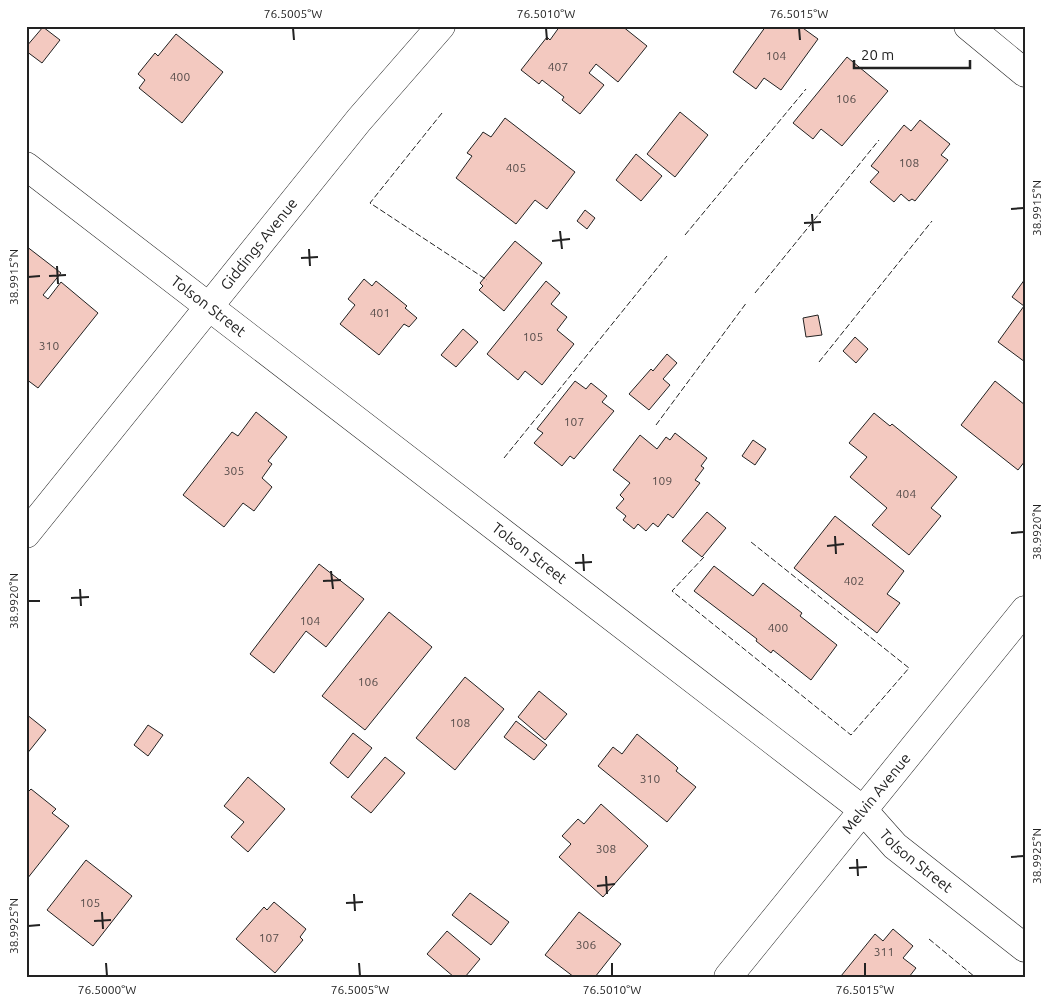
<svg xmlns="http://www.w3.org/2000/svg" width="1051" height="1003" font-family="Ubuntu,sans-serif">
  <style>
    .building { fill: #f3c9c0; stroke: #222 }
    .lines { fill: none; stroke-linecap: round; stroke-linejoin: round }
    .street-casing { stroke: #222; stroke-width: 29 }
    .secondary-casing { stroke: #222; stroke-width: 29 }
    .street { stroke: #fff; stroke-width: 28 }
    .secondary { stroke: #fff; stroke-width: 28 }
    .fence { stroke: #222; stroke-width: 1; stroke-dasharray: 6 2.5; stroke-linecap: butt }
    .ticks { fill: none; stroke: #222; stroke-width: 2 }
    .labels { text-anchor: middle; stroke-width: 4; stroke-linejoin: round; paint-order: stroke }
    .number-label { font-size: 12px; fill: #564c4a }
    .street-label { font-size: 15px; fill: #222; stroke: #fff }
    .neatline { fill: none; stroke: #222; stroke-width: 2 }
    .ticks-label { font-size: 12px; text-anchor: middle; fill: #222 }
  </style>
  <rect width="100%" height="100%" fill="#fff"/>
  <!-- building -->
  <path class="building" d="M560 26H622L647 46 618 82 596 64 589 73 604 85 580 114 562 100 564 97 542 80 539 84 521 70 547 37 550 40Z
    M766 26H800L818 39 781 90 764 78 756 89 733 72Z
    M43 27 60 40 42 63 26 51V47Z
    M176 34 223 72 182 123 139 88 145 80 138 74 155 53 158 56Z
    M847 57 888 91 842 146 821 129 813 139 793 123Z
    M680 112 708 135 675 177 647 154Z
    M505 118 575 172 547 209 535 200 516 224 456 178 472 156 467 153 481 135 483 132 491 137Z
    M920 120 950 144 941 155 948 160 915 201 912 199 909 201 901 194 894 202 870 182 879 172 871 166 904 125 911 131Z
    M636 154 662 176 641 201 616 180Z
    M585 210 595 218 587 229 577 221Z
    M515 241 542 263 504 311 479 290 483 286 480 283Z
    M26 246 61 273 43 295 48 299 61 282 98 313 38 388 26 379Z
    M364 279 372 286 376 281 407 306 405 308 417 318 409 327 404 324 379 355 340 324 355 305 348 299Z
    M1025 279V362L998 342 1024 306 1012 297Z
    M546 281 560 293 551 304 567 317 557 330 574 344 542 385 525 371 518 380 487 354Z
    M818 315 822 335 806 337 803 318Z
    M463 329 478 342 456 367 441 355Z
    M855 337 868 349 856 363 843 351Z
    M667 354 677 363 663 379 670 385 649 410 629 394 651 369 653 371Z
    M575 381 586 389 591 383 601 391 607 396 602 402 614 411 574 459 570 456 562 466 534 443 543 433 537 429Z
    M995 381 1025 405V461L1018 470 961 425Z
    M256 412 287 437 268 461 272 464 262 478 272 487 254 511 243 503 224 527 183 495 232 432 238 436Z
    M874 413 890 426 892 424 957 477 931 508 941 516 909 555 872 525 887 508 850 477 867 457 849 443Z
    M675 433 707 458 701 466 704 468 695 480 700 483 673 518 668 514 658 527 653 523 646 531 638 524 634 529 623 520 626 516 616 508 624 499 620 495 630 483 613 470 640 435 657 449 666 437 670 440Z
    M753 440 766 449 755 465 742 456Z
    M707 512 726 528 702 557 682 541Z
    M835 516 904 571 887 594 900 603 877 633 794 568Z
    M319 564 364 599 326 647 306 631 274 673 250 654Z
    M714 566 753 596 763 583 802 613 800 616 837 645 811 680 773 650 771 653 756 641 757 639 694 591Z
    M389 612 432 647 365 730 322 696Z
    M465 677 504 709 455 770 416 738Z
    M539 691 567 714 545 740 518 717Z
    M26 714 46 730 26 755Z
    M516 721 547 745 534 760 504 737Z
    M148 725 163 735 148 756 134 745Z
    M353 733 372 748 348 778 330 763Z
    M637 734 675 765 678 768 676 771 696 787 667 822 598 766 613 747 622 754Z
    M385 757 405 773 371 813 351 797Z
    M248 777 285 809 248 852 231 837 244 822 224 806Z
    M31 789 56 809 52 813 69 826 27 879 26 794Z
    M601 804 648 846 603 897 559 857 571 844 562 836 578 819 584 824Z
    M86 860 132 896 93 946 47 910Z
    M470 893 509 922 491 945 452 915Z
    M274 902 306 929 300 937 303 940 275 973 236 939 264 907 267 910Z
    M579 912 621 944 595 977H574L545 955Z
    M893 929 913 946 903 958 916 968 909 977 841 976 875 934 883 941Z
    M447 931 480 959 465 977H454L427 954Z"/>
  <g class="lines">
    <!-- street casing -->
    <g class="street-casing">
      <g id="street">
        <path d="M968 26 1025 73"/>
        <path id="s1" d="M26 166 863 810 895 846 1025 948"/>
        <path id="s2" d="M26 534 359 120 441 26"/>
      </g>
    </g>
    <!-- secondary casing -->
    <g class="secondary-casing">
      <g id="secondary">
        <path id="s3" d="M728 977 1025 610"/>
      </g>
    </g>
    <!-- street -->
    <use href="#street" class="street"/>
    <!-- secondary -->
    <use href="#secondary" class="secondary"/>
    <!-- fence -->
    <path class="fence" d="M442 113 370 203 487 280
      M685 235 806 89
      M755 293 879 140
      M819 362 932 221
      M656 425 747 302
      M504 458 667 256
      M704 557 672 591 851 735 909 668 751 542
      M929 939 975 977"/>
  </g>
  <!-- ticks -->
  <path class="ticks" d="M293 28 294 40M546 28 547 40M799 28 800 40M1011 209 1024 208M812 214 813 231M804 223 821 222M560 231 562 249M552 241 570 239M309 249 310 266M301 258 318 257M57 266 58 284M49 276 66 275M28 277 40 276M1011 533 1024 532M835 536 836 554M827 546 844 544M583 554 584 571M575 563 592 562M331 571 333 589M323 581 341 580M80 589 81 606M71 598 89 597M28 601H40M1011 857 1024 856M857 859 858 876M849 868 867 867M606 876 607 894M597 886 615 884M354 894 355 911M346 903 363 902M102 912 103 929M94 921 111 920M28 926 40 925M106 963 107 976M359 963 360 976M612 963V976M865 963V976"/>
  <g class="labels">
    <!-- number labels -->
    <g class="number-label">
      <text x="776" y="60">104</text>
      <text x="558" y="71">407</text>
      <text x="180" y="81">400</text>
      <text x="846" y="103">106</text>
      <text x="909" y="167">108</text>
      <text x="516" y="172">405</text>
      <text x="380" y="317">401</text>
      <text x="533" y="341">105</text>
      <text x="49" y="350">310</text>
      <text x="574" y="426">107</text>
      <text x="234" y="475">305</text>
      <text x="662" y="485">109</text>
      <text x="906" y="498">404</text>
      <text x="854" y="585">402</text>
      <text x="310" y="625">104</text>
      <text x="778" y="632">400</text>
      <text x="368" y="686">106</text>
      <text x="460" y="727">108</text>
      <text x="650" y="783">310</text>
      <text x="606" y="853">308</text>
      <text x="90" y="907">105</text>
      <text x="269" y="942">107</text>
      <text x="586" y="949">306</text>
      <text x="884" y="956">311</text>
    </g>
    <!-- street labels -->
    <g class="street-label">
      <text dy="5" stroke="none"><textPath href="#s2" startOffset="372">Giddings Avenue</textPath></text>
      <text dy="5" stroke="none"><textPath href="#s1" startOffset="230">Tolson Street</textPath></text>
      <text dy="5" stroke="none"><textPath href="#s1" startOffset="635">Tolson Street</textPath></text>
      <text dy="5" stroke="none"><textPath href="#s3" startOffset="236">Melvin Avenue</textPath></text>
      <text dy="5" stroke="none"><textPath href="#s1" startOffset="1130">Tolson Street</textPath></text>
    </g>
  </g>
  <!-- border -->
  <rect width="1051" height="1003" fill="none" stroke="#ffffff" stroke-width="55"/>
  <!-- scale -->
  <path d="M854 60v8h116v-8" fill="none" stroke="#222222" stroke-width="2.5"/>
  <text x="861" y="60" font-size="15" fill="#222222" stroke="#ffffff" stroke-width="4" paint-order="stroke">20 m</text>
  <rect x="28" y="28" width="996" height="948" class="neatline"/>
  <g class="ticks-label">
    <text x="293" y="18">76.5005°W</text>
    <text x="546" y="18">76.5010°W</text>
    <text x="799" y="18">76.5015°W</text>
    <text transform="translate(1037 208) rotate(-90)" y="4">38.9915°N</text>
    <text transform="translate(14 277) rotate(-90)" y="4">38.9915°N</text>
    <text transform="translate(1037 532) rotate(-90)" y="4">38.9920°N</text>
    <text transform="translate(14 601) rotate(-90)" y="4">38.9920°N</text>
    <text transform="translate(1037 856) rotate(-90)" y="4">38.9925°N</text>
    <text transform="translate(14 926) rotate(-90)" y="4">38.9925°N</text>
    <text x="107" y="994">76.5000°W</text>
    <text x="360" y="994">76.5005°W</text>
    <text x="612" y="994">76.5010°W</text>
    <text x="865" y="994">76.5015°W</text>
  </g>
</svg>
